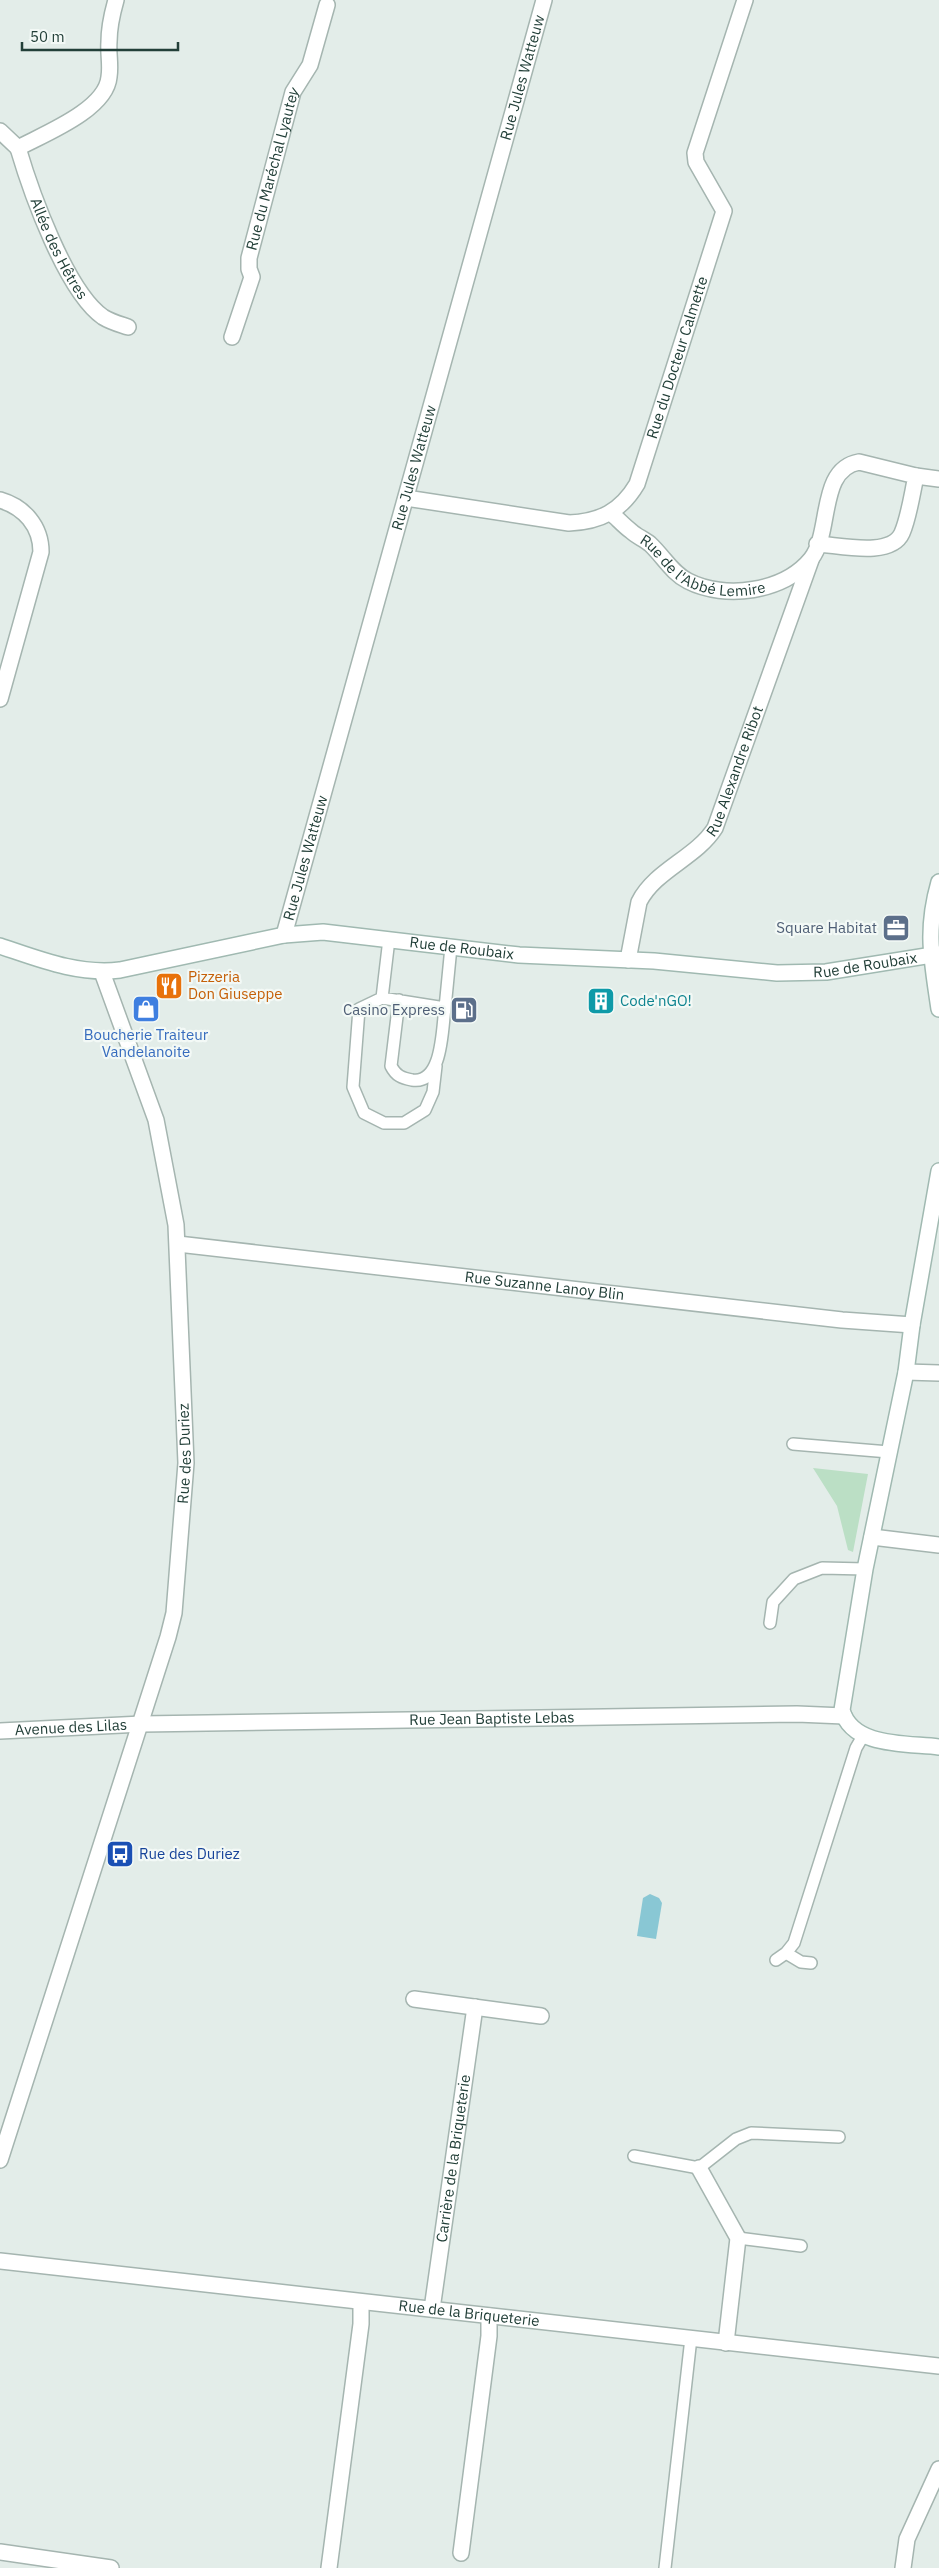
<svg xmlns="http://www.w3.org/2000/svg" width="939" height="2568" font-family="'IBM Plex Sans',sans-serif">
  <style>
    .green { fill: #bbdfc5 }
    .water { fill: #89c7d4 }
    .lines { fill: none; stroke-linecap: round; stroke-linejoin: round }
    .lane-casing { stroke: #a5b5b0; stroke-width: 14 }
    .street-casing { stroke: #a5b5b0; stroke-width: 18 }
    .secondary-casing { stroke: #a0b9b1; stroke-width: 18 }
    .lane { stroke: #fff; stroke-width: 11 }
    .street { stroke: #fff; stroke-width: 15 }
    .secondary { stroke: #fff; stroke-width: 15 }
    .labels { text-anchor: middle; stroke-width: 4.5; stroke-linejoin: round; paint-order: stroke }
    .street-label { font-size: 15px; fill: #223f38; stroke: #f3f9f6 }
    .service-label { font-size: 15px; fill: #4e5e75; stroke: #f3f9f6; text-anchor: end }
    .food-label { font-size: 15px; fill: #c56008; stroke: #f3f9f6; text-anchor: start }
    .culture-label { font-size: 15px; fill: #0d838f; stroke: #f3f9f6; text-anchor: start }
    .shop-label { font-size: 15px; fill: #366cbe; stroke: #f3f9f6 }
    .transit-label { font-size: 15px; fill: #164399; stroke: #f3f9f6; text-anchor: start }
  </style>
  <rect width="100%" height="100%" fill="#e3ede9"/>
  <!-- green -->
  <path class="green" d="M813 1468 868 1474 853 1552 848 1550 837 1506Z"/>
  <!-- water -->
  <path class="water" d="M650 1894 659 1898 662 1903 656 1939 637 1936 643 1898Z"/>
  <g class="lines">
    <!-- lane casing -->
    <g class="lane-casing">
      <path id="lane" d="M389 939 382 998 445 1008 451 947
        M382 998 359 1009 353 1087 364 1113 384 1123H404L425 1110 433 1092 436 1066
        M399 1000 391 1066C396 1076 402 1078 412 1080 443 1085 442 1028 445 1008
        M793 1444 889 1452
        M770 1623 773 1602 794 1579 822 1568 865 1569
        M786 1953 801 1962 811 1963
        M776 1960 786 1953 794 1943 856 1748 863 1736
        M634 2156 699 2168 736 2139 751 2133 839 2137
        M738 2238 801 2246
        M665 2568 691 2338"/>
    </g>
    <!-- street casing -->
    <g class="street-casing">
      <g id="street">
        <path id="s1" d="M116 0C112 14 109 27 109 42 108 54 111 65 109 77 106 110 44 134 18 148 31 192 66 291 103 317 111 322 119 324 128 327"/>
        <path d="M0 131 18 148"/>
        <path id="s2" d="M232 337 252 277 249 269V258L293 92 310 65 327 5"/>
        <path d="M916 476 939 479"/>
        <path id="s3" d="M406 498 569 523C600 522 621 511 637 484L724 211 696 162 695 153 745 0"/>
        <path d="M0 500C24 507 41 526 41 552L0 699"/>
        <path id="s4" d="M611 513C618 519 624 526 631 531 636 536 644 539 650 544 663 556 672 573 688 581 725 600 784 592 811 559 832 533 818 469 859 462L916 476C912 494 909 517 902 533 891 558 839 545 817 544"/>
        <path id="s5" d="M284 935 544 0"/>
        <path id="s6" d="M628 960 639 902C655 870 696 858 715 828L811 560"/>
        <path id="s7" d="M178 1244 842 1320 912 1325"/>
        <path d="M906 1372 939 1373"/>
        <path d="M872 1537 939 1545"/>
        <path id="s8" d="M0 1731 142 1724 797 1714 844 1716"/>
        <path d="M414 1999 541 2016"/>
        <path id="s9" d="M0 2160 168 1637 174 1613 186 1463 176 1225 156 1120 102 972"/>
        <path d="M699 2168 738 2238 726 2343"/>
        <path id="s10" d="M0 2261 939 2366"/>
        <path id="s11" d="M432 2309 475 2007"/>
        <path d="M0 2552 111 2568"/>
        <path d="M461 2553 489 2336V2316"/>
        <path d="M329 2568 361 2324V2302"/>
        <path d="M903 2568 907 2539 939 2469"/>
      </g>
    </g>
    <!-- secondary casing -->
    <g class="secondary-casing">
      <g id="secondary">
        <path d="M939 882C925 931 932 960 939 1009"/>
        <path id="s12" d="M0 946C39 959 78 975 120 970L284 935 323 932 519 955 654 961 777 973 826 972 939 954"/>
        <path d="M939 1171 912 1325 906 1372 865 1569 842 1710C852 1748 909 1743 939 1747"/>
      </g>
    </g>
    <!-- lane -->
    <use href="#lane" class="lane"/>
    <!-- street -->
    <use href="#street" class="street"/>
    <!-- secondary -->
    <use href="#secondary" class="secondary"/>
  </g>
  <!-- icons -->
  <defs>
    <g id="office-square" transform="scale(1.4375)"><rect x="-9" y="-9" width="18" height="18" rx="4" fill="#5c6f8a" stroke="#f3f9f6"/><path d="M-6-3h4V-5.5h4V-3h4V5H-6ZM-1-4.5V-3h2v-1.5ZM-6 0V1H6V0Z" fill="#fff"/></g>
    <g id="restaurant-square" transform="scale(1.4375)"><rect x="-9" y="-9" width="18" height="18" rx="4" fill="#e8710a" stroke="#f3f9f6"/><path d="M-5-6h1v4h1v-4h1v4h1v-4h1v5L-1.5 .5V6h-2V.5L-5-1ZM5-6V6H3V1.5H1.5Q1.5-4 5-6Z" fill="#fff"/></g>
    <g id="building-square" transform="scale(1.4375)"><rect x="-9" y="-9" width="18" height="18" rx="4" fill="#0f9aa8" stroke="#f3f9f6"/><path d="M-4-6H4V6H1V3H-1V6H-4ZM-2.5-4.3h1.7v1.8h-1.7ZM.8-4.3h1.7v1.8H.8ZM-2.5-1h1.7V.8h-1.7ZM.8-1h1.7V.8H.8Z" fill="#fff"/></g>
    <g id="shop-square" transform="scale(1.4375)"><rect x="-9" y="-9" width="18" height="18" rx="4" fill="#3f7fe0" stroke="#f3f9f6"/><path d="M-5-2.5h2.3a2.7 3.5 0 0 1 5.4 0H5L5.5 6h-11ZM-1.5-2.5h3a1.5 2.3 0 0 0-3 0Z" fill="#fff"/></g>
    <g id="fuel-square" transform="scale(1.4375)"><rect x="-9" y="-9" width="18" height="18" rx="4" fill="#5c6f8a" stroke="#f3f9f6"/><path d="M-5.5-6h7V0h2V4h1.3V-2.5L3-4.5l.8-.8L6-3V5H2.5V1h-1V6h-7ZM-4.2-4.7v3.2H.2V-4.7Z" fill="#fff"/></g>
    <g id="bus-square" transform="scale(1.4375)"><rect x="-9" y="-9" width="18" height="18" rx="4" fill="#1a4fb4" stroke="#f3f9f6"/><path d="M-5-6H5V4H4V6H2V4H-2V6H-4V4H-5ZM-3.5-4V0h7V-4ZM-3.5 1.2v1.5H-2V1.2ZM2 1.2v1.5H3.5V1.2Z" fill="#fff"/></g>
  </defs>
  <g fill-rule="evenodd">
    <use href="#office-square" x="896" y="928"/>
    <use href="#restaurant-square" x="169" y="986"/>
    <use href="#building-square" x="601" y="1001"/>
    <use href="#shop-square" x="146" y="1009"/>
    <use href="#fuel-square" x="464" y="1010"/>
    <use href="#bus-square" x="120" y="1854"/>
  </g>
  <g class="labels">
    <!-- street labels -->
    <g class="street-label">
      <text dy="5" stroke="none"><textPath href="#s5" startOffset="890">Rue Jules Watteuw</textPath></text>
      <text dy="5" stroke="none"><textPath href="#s2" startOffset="175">Rue du Maréchal Lyautey</textPath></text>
      <text dy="5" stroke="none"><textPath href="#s1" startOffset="306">Allée des Hêtres</textPath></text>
      <text dy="5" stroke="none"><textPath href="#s3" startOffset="380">Rue du Docteur Calmette</textPath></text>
      <text dy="5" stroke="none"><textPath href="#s5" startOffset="485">Rue Jules Watteuw</textPath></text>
      <text dy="5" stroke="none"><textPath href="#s4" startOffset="111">Rue de l'Abbé Lemire</textPath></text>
      <text dy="5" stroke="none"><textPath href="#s6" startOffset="226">Rue Alexandre Ribot</textPath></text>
      <text dy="5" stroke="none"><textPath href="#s5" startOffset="80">Rue Jules Watteuw</textPath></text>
      <text dy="5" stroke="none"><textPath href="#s12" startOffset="470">Rue de Roubaix</textPath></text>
      <text dy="5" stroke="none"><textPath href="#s12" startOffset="875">Rue de Roubaix</textPath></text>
      <text dy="5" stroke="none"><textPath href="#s7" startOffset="369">Rue Suzanne Lanoy Blin</textPath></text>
      <text dy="5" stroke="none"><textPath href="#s9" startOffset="734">Rue des Duriez</textPath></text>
      <text dy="5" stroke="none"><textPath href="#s8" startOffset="492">Rue Jean Baptiste Lebas</textPath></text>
      <text dy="5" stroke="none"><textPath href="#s8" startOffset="71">Avenue des Lilas</textPath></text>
      <text dy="5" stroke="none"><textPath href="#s11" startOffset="152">Carrière de la Briqueterie</textPath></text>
      <text dy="5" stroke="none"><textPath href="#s10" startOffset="472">Rue de la Briqueterie</textPath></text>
    </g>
    <!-- service labels -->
    <g class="service-label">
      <text x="877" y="933">Square Habitat</text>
      <text x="445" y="1015">Casino Express</text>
    </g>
    <!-- food labels -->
    <g class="food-label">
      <text x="188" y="982">Pizzeria<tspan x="188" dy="17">Don Giuseppe</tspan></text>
    </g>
    <!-- culture labels -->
    <g class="culture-label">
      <text x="620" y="1006">Code'nGO!</text>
    </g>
    <!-- shop labels -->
    <g class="shop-label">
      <text x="146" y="1040">Boucherie Traiteur<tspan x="146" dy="17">Vandelanoite</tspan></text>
    </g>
    <!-- transit labels -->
    <g class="transit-label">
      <text x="139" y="1859">Rue des Duriez</text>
    </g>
  </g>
  <!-- scale -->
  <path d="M22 42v8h156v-8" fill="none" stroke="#223f38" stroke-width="2.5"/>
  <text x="30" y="42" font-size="15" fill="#223f38" stroke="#f3f9f6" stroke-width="4" paint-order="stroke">50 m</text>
</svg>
